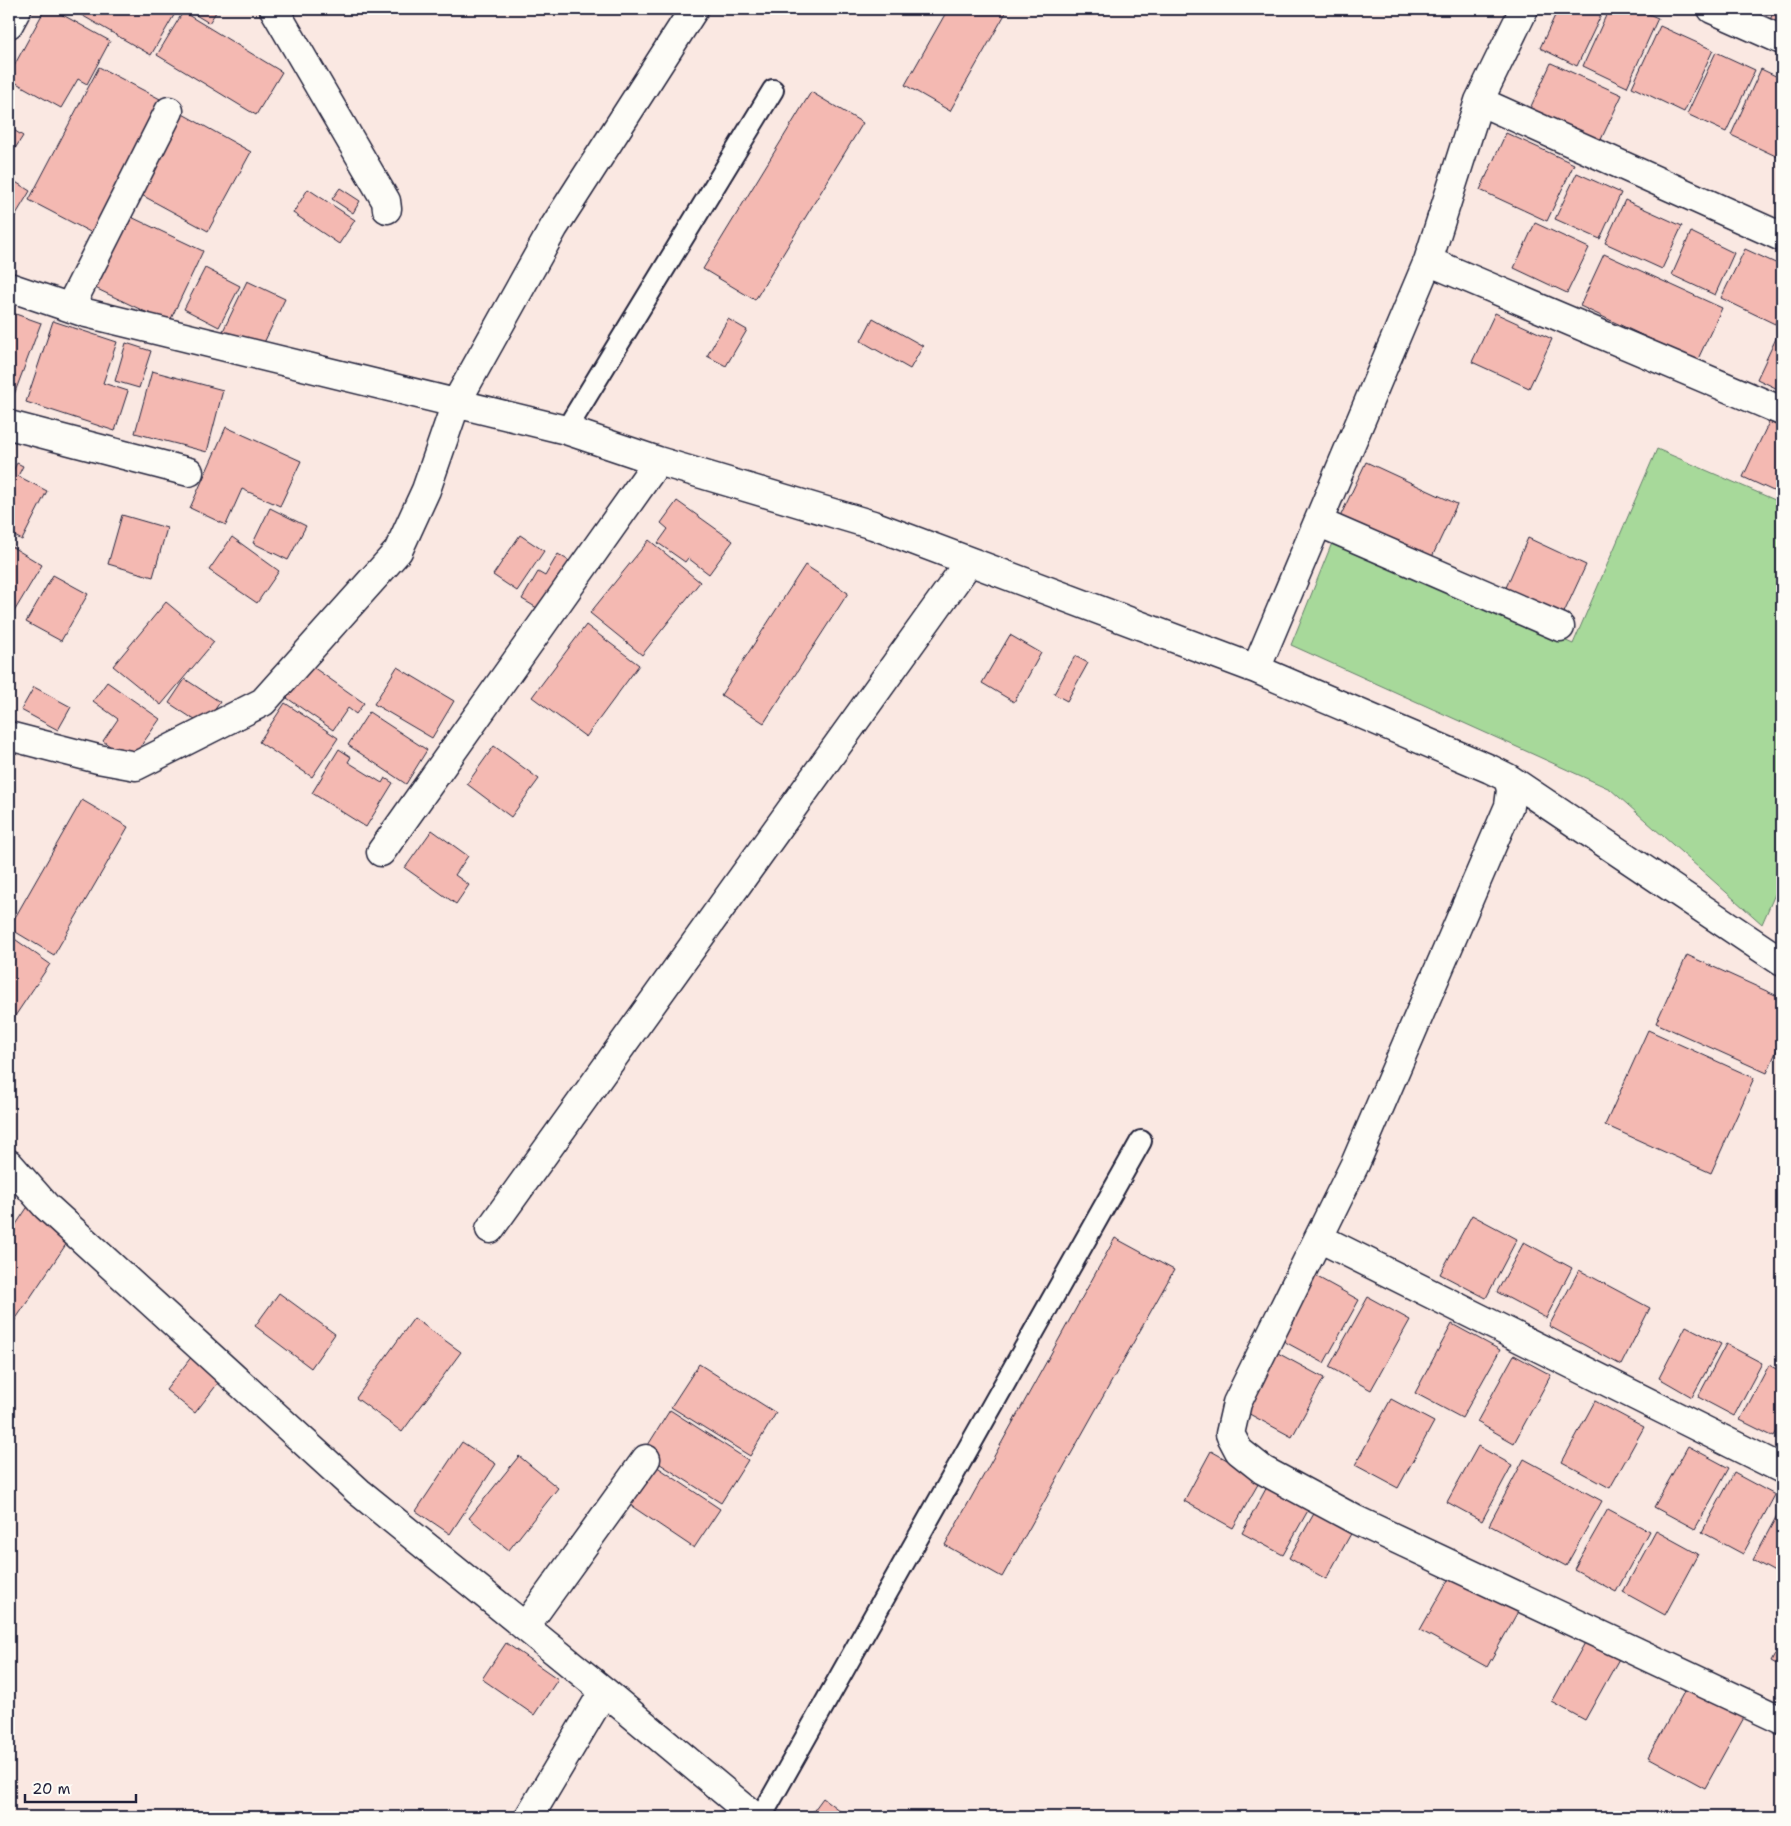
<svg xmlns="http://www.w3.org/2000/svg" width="1791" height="1826" font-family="'Shantell Sans',sans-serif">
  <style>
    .green { fill: #a7d99a; stroke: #647e6a }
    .building { fill: #f4b9b2; stroke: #22223b }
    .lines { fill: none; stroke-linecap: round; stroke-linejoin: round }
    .lane-casing { stroke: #22223b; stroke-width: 24 }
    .street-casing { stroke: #22223b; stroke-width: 31 }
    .lane { stroke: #fdfcf7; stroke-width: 20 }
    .street { stroke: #fdfcf7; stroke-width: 28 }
  </style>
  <rect width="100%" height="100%" fill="#fae8e2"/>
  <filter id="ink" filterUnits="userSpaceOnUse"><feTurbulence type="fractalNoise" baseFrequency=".02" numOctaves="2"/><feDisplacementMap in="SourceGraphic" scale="10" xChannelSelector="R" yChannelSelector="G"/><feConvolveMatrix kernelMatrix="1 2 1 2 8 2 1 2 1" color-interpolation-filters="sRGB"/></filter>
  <g filter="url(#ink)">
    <!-- green -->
    <path class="green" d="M1657 449 1782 503V878L1762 924 1610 789 1291 645 1334 538 1573 644Z"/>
    <!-- building -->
    <path class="building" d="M45 9H52L110 41 87 84 78 79 61 108 9 79V75Z
      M71 9H175L177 10 151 55Z
      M186 9H218L209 23Z
      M948 9H1008L950 111 905 85Z
      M1558 9H1604L1577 66 1540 48Z
      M1609 9H1637L1658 18 1627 87 1583 66Z
      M1775 9H1782V30L1768 24Z
      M183 12 282 72 256 115 157 55Z
      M1660 26 1713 50 1684 112 1632 87Z
      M1716 52 1755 70 1726 132 1687 114Z
      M1551 63 1622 95 1597 148 1527 115Z
      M99 67 162 100 92 233 29 200Z
      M1761 69 1782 79V153L1780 158 1731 135Z
      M811 92 863 123 755 300 703 269Z
      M179 112 251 152 208 231 136 192Z
      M9 127 23 136 9 158Z
      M1506 133 1574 164 1547 221 1480 190Z
      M1577 173 1621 193 1600 239 1555 219Z
      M9 178 30 191 9 226Z
      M340 188 360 201 353 213 332 199Z
      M308 189 355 220 339 244 293 213Z
      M1625 200 1682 226 1662 269 1605 243Z
      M127 215 203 251 169 323 93 287Z
      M1535 223 1589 248 1567 293 1514 268Z
      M1691 232 1734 253 1715 295 1672 275Z
      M1745 249 1782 266V309L1775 324 1721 298Z
      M1604 254 1722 308 1697 361 1580 306Z
      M205 268 240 286 219 327 184 309Z
      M247 281 285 299 261 349 223 331Z
      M10 312 41 323 12 400 9 399Z
      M1495 313 1552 339 1529 388 1472 362Z
      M873 318 923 346 910 369 861 341Z
      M728 319 747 330 726 366 707 356Z
      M53 321 117 342 103 383 128 391 115 431 26 402Z
      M1779 332 1782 333V391L1757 379Z
      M126 343 151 351 139 388 115 381Z
      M152 371 223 390 207 452 135 433Z
      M1769 422 1782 428V495L1743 477Z
      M226 427 301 461 280 506 242 489 226 525 190 508Z
      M1366 462 1457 504 1431 559 1340 517Z
      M17 463 23 466 18 476 47 491 22 540 9 533V479Z
      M677 501 733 541 709 574 688 558 685 562 658 543 668 529 661 523Z
      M270 508 306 526 288 560 253 543Z
      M122 515 167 528 153 577 108 564Z
      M520 535 544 551 517 591 493 575Z
      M232 537 279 571 257 603 209 570Z
      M1528 538 1586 565 1561 619 1504 592Z
      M649 540 700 582 642 655 590 613Z
      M9 545 42 565 12 615 9 613Z
      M558 554 571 562 542 611 522 599 538 572 545 576Z
      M805 565 848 593 764 723 721 695Z
      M53 575 88 594 61 641 26 622Z
      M166 602 214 642 161 705 113 666Z
      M586 625 639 665 586 737 532 697Z
      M1010 635 1041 653 1014 702 982 683Z
      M1075 656 1088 663 1067 701 1054 694Z
      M310 665 364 703 356 714 348 708 333 730 287 698Z
      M397 667 454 701 432 738 374 704Z
      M185 679 220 702 204 726 169 703Z
      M107 682 160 719 130 761 103 741 118 719 93 701Z
      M34 687 71 707 58 730 21 710Z
      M285 703 338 738 312 777 259 742Z
      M369 712 427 750 406 784 348 745Z
      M494 746 539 779 511 817 467 784Z
      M339 749 351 757 348 762 382 783 385 778 393 783 366 827 312 793Z
      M82 800 128 827 54 955 9 928Z
      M432 830 468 856 455 875 469 885 456 904 405 868Z
      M9 935 50 964 9 1025Z
      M1687 955 1782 998V1038L1767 1073 1656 1023Z
      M1648 1030 1754 1078 1711 1173 1605 1125Z
      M29 1205 73 1234 11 1326 9 1325V1235Z
      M1472 1215 1517 1239 1486 1298 1440 1274Z
      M1115 1238 1174 1270 1002 1577 945 1545Z
      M1524 1242 1572 1268 1546 1318 1497 1292Z
      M1579 1270 1650 1308 1621 1365 1549 1326Z
      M1310 1273 1359 1300 1324 1363 1276 1337Z
      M279 1293 335 1334 311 1368 255 1326Z
      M1368 1297 1410 1320 1371 1390 1329 1367Z
      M414 1318 461 1352 402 1432 356 1398Z
      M1452 1324 1500 1350 1462 1418 1415 1393Z
      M1686 1326 1721 1344 1692 1397 1659 1378Z
      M1726 1344 1762 1363 1734 1416 1698 1397Z
      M1274 1351 1324 1378 1292 1437 1242 1410Z
      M1514 1355 1551 1375 1514 1443 1477 1422Z
      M192 1356 222 1378 195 1413 166 1390Z
      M699 1364 776 1413 750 1456 671 1407Z
      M1769 1365 1782 1372V1421L1774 1437 1740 1420Z
      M1391 1399 1434 1422 1398 1488 1355 1465Z
      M1595 1401 1644 1427 1610 1488 1562 1462Z
      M670 1410 748 1460 721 1503 643 1453Z
      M462 1442 496 1464 450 1534 416 1511Z
      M1478 1446 1512 1465 1482 1521 1447 1502Z
      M1688 1446 1729 1468 1695 1529 1654 1507Z
      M1211 1451 1261 1479 1233 1528 1184 1501Z
      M519 1456 558 1488 509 1550 469 1518Z
      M1524 1459 1602 1501 1566 1566 1489 1525Z
      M653 1464 720 1509 694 1548 627 1503Z
      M1734 1473 1775 1495 1743 1554 1702 1532Z
      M1268 1485 1310 1507 1283 1555 1242 1533Z
      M1782 1506V1576L1753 1560Z
      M1608 1509 1649 1531 1616 1592 1574 1569Z
      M1316 1510 1353 1530 1326 1579 1289 1558Z
      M1656 1531 1698 1554 1665 1615 1623 1592Z
      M1453 1571 1520 1608 1487 1667 1420 1630Z
      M1587 1639 1620 1657 1585 1720 1552 1702Z
      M1782 1641V1668L1771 1662Z
      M506 1643 558 1679 534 1715 482 1679Z
      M1689 1683 1746 1714 1705 1788 1648 1757Z
      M823 1798 848 1817H809Z"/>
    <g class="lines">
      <!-- lane casing -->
      <g class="lane-casing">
        <path id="lane" d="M566 430 773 90
          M761 1817 1141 1141"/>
      </g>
      <!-- street casing -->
      <g class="street-casing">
        <path id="street" d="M274 9 386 201 387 209
          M1712 9 1782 40
          M9 24 17 9
          M1479 101 1782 237
          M1428 261 1782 411
          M9 287 86 313 566 430 658 461 873 525 1256 669 1428 261 1479 101 1524 9
          M70 307 169 111
          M9 425 189 472
          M1318 522 1560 627
          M1256 669 1490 769 1508 778 1511 790 1509 806 1355 1164 1237 1403 1230 1434 1239 1451 1263 1470 1356 1520 1782 1720
          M9 736 98 759 136 766 263 702 398 551 426 490 456 403 554 227 694 9
          M1508 778 1782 962
          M381 852 658 461
          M9 1164 46 1206 359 1492 604 1691 529 1817
          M490 1229 969 562
          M1319 1238 1782 1469
          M525 1627 646 1459
          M604 1691 755 1817"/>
      </g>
      <!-- lane -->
      <use href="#lane" class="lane"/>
      <!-- street -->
      <use href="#street" class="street"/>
    </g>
  </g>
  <!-- margin -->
  <rect width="1791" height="1826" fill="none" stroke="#fdfcf7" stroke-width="30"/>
  <rect x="15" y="15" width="1761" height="1796" fill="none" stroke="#22223b" stroke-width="2" filter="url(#ink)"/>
  <!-- scale -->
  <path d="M25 1794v8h111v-8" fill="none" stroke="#22223b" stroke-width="2.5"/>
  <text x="32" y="1794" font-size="15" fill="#22223b" stroke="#fdfcf7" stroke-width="4" paint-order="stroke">20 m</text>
</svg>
